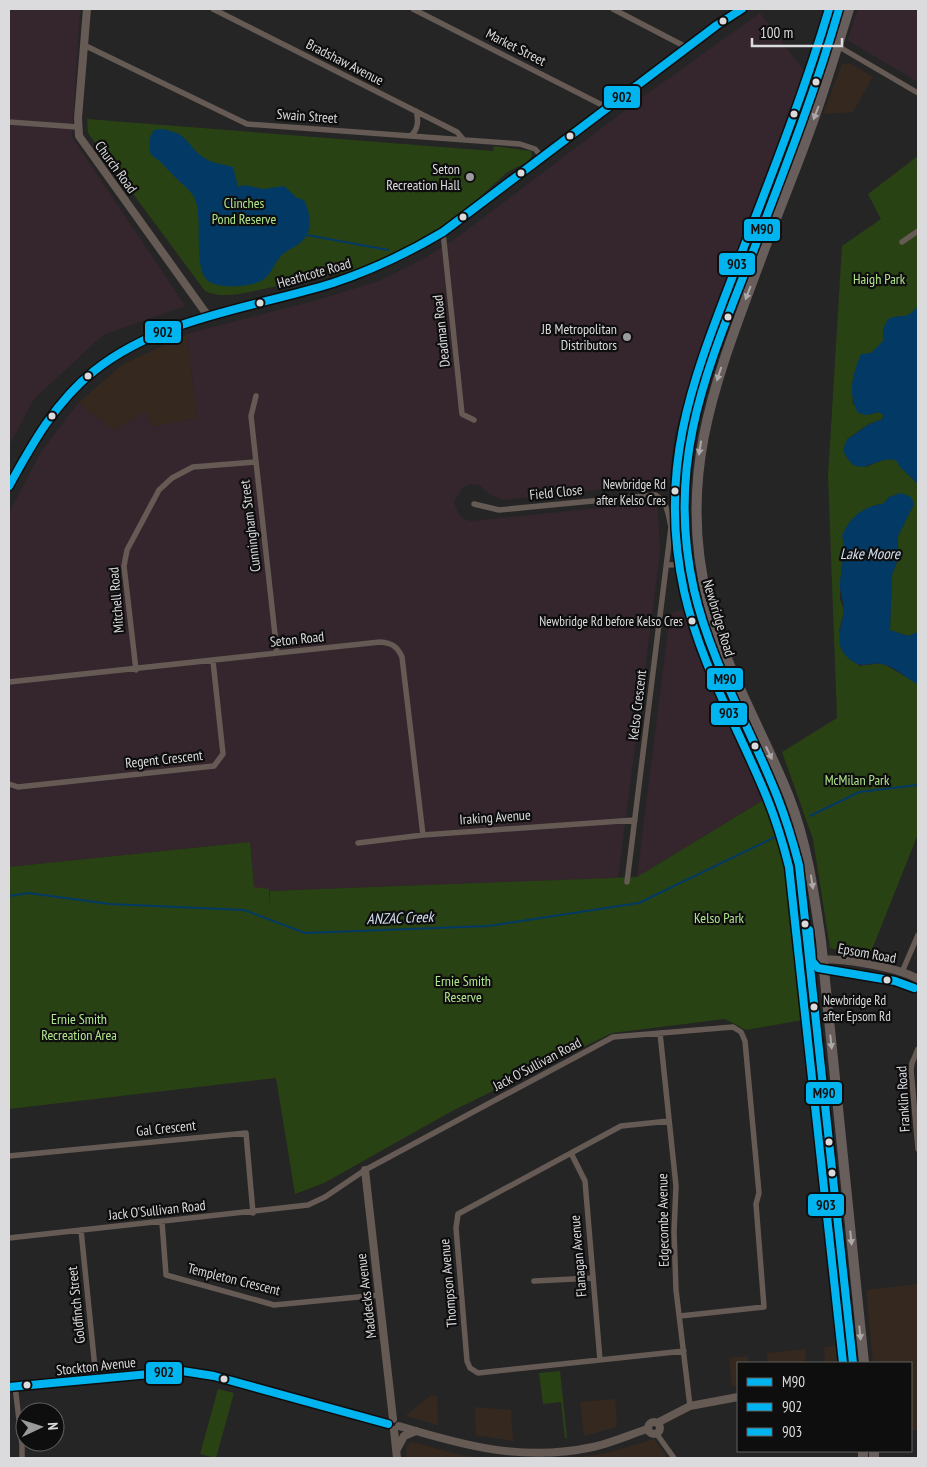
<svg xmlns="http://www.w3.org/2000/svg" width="927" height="1467" font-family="'PT Sans Narrow',sans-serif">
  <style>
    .commercial { fill: #35281f }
    .industrial { fill: #35262d }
    .green { fill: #294213 }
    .water { fill: #033a65 }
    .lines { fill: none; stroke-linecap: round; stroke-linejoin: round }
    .stream { stroke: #033a65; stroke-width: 2 }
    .minor { stroke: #665a54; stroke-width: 5.5 }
    .tertiary { stroke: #665a54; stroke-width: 8 }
    .primary { stroke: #665b56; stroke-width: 9 }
    .trunk { stroke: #685e5b; stroke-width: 10 }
    .bus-1-casing { stroke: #0e0e0f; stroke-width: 11 }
    .bus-2-casing { stroke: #0e0e0f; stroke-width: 11 }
    .bus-3-casing { stroke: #0e0e0f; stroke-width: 11 }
    .bus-1 { stroke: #00b5ef; stroke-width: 8 }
    .bus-2 { stroke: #00b5ef; stroke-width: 8 }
    .bus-3 { stroke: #00b5ef; stroke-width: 8 }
    .oneway { fill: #ada9a9 }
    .bus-dot { fill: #dbdbdd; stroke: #0e0e0f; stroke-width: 2 }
    .poi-dot { fill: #9b9b9d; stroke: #0e0e0f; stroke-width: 2 }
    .labels { text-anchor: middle; stroke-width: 4.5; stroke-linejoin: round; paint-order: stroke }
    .bus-label { font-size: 13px; fill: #dbdbdd; stroke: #0e0e0f; text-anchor: end }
    .street-label { font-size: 14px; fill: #dbdbdd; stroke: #0e0e0f }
    .poi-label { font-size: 14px; fill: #dbdbdd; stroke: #0e0e0f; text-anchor: end }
    .park-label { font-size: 14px; fill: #b1e58c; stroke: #0e0e0f }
    .water-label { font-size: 15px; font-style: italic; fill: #d2e0f0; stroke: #0e0e0f }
    .line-badge { stroke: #0e0e0f; stroke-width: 2 }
    .pale-badge-label { font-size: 14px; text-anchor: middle; font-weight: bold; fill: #111 }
  </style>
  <rect width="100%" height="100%" fill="#252526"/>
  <!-- commercial -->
  <path class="commercial" d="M842 64H851L873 77 853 112 823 114Z
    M187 334 197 418 153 427 145 412 114 430 78 403 122 365Z
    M918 1284V1430H911V1363H873L866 1290Z
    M843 1345 844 1363H825L824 1347Z
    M805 1349 806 1363H768L767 1353Z
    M748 1356 749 1363H738V1386H732L729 1358Z
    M431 1395 437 1396 438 1425 405 1416Z
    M615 1399 617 1427 584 1436 580 1402Z
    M475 1407 511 1410 513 1441 476 1435Z
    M654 1439 668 1458H573L607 1453Z
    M412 1442 457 1454 479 1458H407L406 1445Z"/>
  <!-- industrial -->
  <path class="industrial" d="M9 9H80L72 137 185 306 103 335 33 400 9 446Z
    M858 9H918V82L849 41 848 38Z
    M760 13 808 76 675 432 669 482 504 500 491 495 479 485 470 484 462 488 454 502 458 513 463 519 471 521 648 503 655 505 658 511 660 553 618 878 270 891 254 888 250 842 9 867V513L41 452 78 403 114 430 145 412 153 427 197 418 187 334 324 298 379 281 425 258 455 239 647 94Z
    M686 609 689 610 707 663 767 798 637 877 670 615 673 612Z"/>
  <!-- green -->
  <path class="green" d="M87 119 493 151 494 146 531 151 532 155C530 164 512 168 505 174 467 210 419 250 368 266 336 276 300 282 268 288 247 292 224 300 205 291L88 133Z
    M918 156V306C911 314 908 318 897 316L883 329 884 341C860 364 849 368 853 404L867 415 879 412 884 415 881 420C864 424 861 431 847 439L866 467 888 458 896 460 907 474 918 484V632L908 636 890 630 892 575 899 557 897 538 914 504 889 497 883 504 874 505 844 543 840 585V599L844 610 839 632 859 666 882 663 918 684V834L869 957 830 948 813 839 782 752 837 718 828 476 842 246 881 219 868 194Z
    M767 798 780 822 787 847 802 951 808 1019 746 1030 725 1019 612 1033 454 1110 324 1183 295 1194 276 1078 9 1109V867L250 842 254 887 269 889 270 906V891L637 877Z
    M560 1371 567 1438H565L561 1402 543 1404 539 1373Z
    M218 1389 234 1393 216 1458 200 1454Z"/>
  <!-- water -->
  <path class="water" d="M161 129C191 133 185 146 206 159 214 164 224 164 233 167L238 187 244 185 263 189 284 186 297 198 304 200C310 212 314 232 301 242 295 248 286 250 280 257 273 265 271 276 261 281 249 287 216 290 206 279 193 264 204 216 194 197 189 188 180 183 173 175 165 167 161 161 151 155 148 144 148 139 154 130Z
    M918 306V484L900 467 896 460C872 455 858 484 843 450L847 439C861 432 864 424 881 420L884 416 879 412 867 415 858 413C847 394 853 373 861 354L871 353 883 341V329L888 319C903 313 906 321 918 306Z
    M901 493 911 497 914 504 897 538 899 557 892 575 890 630 908 636 918 632V684C907 679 893 665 881 664 870 662 863 669 852 661 833 648 840 631 844 612 845 605 840 594 840 586 840 570 847 550 842 536 849 518 863 506 883 504L889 497Z"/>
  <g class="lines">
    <!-- stream -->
    <path class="stream" d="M307 235 388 250
      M810 816 859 792 918 785
      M9 896 28 893 110 904 244 910 305 933 488 926 639 903 779 835"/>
    <!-- minor -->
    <path class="minor" d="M213 9 457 132 464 140
      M413 9 608 108
      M613 9 688 48
      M84 45 247 124 520 144 535 149 542 157
      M836 45 918 93
      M9 122 78 127
      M410 136C418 131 419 120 416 111
      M443 232 462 414 474 420
      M902 242 918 231
      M256 396 251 416 277 653
      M474 504 499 510 655 495C668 502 668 514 671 527L627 882
      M667 565 692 564
      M136 670 124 566 127 550 159 490 172 478 193 467 255 462
      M9 682 380 642C392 643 397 646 402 657L423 835
      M9 784 18 787 214 766 223 754 213 661
      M358 843 423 835 635 820
      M902 972 918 935
      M660 1033 676 1186 674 1232 676 1290 690 1406
      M918 1049 912 1063 911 1070 918 1149
      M669 1121 621 1126 458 1214 456 1228 467 1361 470 1368 478 1373 684 1351
      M571 1153 585 1181 600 1360
      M9 1156 246 1133 253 1213
      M162 1222 166 1275 274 1305 379 1295
      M81 1230 96 1378
      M9 1238 308 1205 325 1197 365 1170 613 1037 733 1027 741 1032 745 1041 759 1193 756 1204 764 1307 680 1316
      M534 1281 593 1278
      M15 1386 22 1445V1458
      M656 1433 674 1458"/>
    <!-- tertiary -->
    <path class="tertiary" d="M87 9 78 118 79 136 208 316
      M810 960C836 957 895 966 918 979
      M365 1170 393 1419
      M9 1387 182 1371 214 1376 388 1424
      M648 1428a6 6 0 1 1 12 0a6 6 0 1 1-12 0Z
      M657 1423 690 1406 738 1397
      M399 1426C465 1446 523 1462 593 1447 611 1443 629 1435 647 1429
      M394 1430 397 1458
      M397 1449 404 1436 416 1431"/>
    <!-- primary -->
    <path class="primary" d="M9 486C32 443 56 402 94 371 157 320 240 310 315 288 362 275 401 259 443 232L717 25 742 9"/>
    <!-- trunk -->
    <path class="trunk" d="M839 9C815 96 780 181 748 265 731 310 711 355 698 401 681 462 681 528 694 590 715 687 778 768 799 865L853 1363
      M849 9C840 38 831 68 821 98 805 148 784 196 766 245 721 368 674 469 708 602 726 671 763 732 789 797 807 843 814 893 821 941L864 1363
      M863 1451V1458
      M874 1451V1458"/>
    <!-- bus-1 casing -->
    <g class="bus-1-casing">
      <path id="bus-1" d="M839 9C816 89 786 166 756 244 710 363 664 458 694 590 711 663 750 727 777 796 786 819 793 842 799 865L853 1363"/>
    </g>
    <!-- bus-2 casing -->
    <g class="bus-2-casing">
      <path id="bus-2" d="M9 486C32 444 56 401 94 371 162 317 253 308 333 283 372 270 408 253 443 232L717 25 742 9
        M9 1387 182 1371 214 1376 388 1424"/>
    </g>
    <!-- bus-3 casing -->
    <g class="bus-3-casing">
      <path id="bus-3" d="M829 9C805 89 775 166 745 244 699 366 655 457 684 591 700 664 739 729 767 798 776 820 783 843 789 867L843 1363
        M809 930 812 961 818 968 895 981 914 988"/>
    </g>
    <!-- bus-1 -->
    <use href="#bus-1" class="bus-1"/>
    <!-- bus-2 -->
    <use href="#bus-2" class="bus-2"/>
    <!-- bus-3 -->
    <use href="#bus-3" class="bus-3"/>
  </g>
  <!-- one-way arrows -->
  <defs><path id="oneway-solid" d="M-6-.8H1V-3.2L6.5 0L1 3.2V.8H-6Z" transform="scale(1.25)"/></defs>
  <g class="oneway">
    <use href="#oneway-solid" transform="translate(816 113) rotate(111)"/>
    <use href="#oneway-solid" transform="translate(748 293) rotate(111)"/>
    <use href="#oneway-solid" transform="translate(719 374) rotate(108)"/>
    <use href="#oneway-solid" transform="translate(700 448) rotate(99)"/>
    <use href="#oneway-solid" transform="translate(769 753) rotate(65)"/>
    <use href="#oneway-solid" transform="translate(812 882) rotate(81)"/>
    <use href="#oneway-solid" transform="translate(831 1042) rotate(84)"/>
    <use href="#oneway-solid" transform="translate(851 1238) rotate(84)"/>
    <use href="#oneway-solid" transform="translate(860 1333) rotate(84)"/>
  </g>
  <!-- markers -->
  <g class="bus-dot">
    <circle cx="723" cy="21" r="4.5"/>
    <circle cx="816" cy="82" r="4.5"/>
    <circle cx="794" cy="114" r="4.5"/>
    <circle cx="570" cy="136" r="4.5"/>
    <circle cx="521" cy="173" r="4.5"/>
    <circle cx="463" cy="217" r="4.5"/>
    <circle cx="260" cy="303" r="4.5"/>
    <circle cx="728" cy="317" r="4.5"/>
    <circle cx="88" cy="376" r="4.5"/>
    <circle cx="52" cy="416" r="4.5"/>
    <circle cx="675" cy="491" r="4.5"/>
    <circle cx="692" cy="621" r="4.5"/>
    <circle cx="755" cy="746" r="4.5"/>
    <circle cx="805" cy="924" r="4.5"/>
    <circle cx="887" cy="980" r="4.5"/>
    <circle cx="814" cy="1007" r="4.5"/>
    <circle cx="829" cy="1142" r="4.5"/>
    <circle cx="832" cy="1173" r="4.5"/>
    <circle cx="224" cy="1379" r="4.5"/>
    <circle cx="27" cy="1385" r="4.5"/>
  </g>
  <g class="poi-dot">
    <circle cx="470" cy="177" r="5"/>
    <circle cx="627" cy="337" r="5"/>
  </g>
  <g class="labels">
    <!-- bus labels -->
    <g class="bus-label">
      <text x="666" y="489">Newbridge Rd<tspan x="666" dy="16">after Kelso Cres</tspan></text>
      <text x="683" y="626">Newbridge Rd before Kelso Cres</text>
      <text x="823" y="1005" text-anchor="start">Newbridge Rd<tspan x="823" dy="16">after Epsom Rd</tspan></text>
    </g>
    <!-- street labels -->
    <g class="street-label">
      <text transform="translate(516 47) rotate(27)" y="5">Market Street</text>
      <text transform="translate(345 62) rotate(27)" y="5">Bradshaw Avenue</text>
      <text transform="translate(307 116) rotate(4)" y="5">Swain Street</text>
      <text transform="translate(116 167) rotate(54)" y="5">Church Road</text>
      <text transform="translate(314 273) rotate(-16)" y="5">Heathcote Road</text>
      <text transform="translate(441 331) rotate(-96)" y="5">Deadman Road</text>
      <text transform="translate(556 492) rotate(-6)" y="5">Field Close</text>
      <text transform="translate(250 526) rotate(-97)" y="5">Cunningham Street</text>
      <text transform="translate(116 600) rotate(-95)" y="5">Mitchell Road</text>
      <text transform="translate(719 618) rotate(73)" y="5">Newbridge Road</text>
      <text transform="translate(297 639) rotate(-6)" y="5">Seton Road</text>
      <text transform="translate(637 705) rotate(-83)" y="5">Kelso Crescent</text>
      <text transform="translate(164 759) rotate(-6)" y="5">Regent Crescent</text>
      <text transform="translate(495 817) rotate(-4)" y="5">Iraking Avenue</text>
      <text transform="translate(867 953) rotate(10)" y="5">Epsom Road</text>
      <text transform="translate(537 1064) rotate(-28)" y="5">Jack O'Sullivan Road</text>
      <text transform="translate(903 1099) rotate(-93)" y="5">Franklin Road</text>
      <text transform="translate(166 1128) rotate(-6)" y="5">Gal Crescent</text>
      <text transform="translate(157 1210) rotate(-6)" y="5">Jack O'Sullivan Road</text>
      <text transform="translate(663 1220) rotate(-91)" y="5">Edgecombe Avenue</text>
      <text transform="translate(578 1256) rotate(-95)" y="5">Flanagan Avenue</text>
      <text transform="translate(234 1279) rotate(14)" y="5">Templeton Crescent</text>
      <text transform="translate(448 1283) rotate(-95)" y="5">Thompson Avenue</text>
      <text transform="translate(366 1296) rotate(-97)" y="5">Maddecks Avenue</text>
      <text transform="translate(76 1305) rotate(-96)" y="5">Goldfinch Street</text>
      <text transform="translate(96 1366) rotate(-6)" y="5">Stockton Avenue</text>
    </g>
    <!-- poi labels -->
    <g class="poi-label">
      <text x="460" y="174">Seton<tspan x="460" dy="16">Recreation Hall</tspan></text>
      <text x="617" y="334">JB Metropolitan<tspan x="617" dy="16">Distributors</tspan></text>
    </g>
    <!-- park labels -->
    <g class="park-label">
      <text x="244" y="208">Clinches<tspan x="244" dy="16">Pond Reserve</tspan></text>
      <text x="879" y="284">Haigh Park</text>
      <text x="857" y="785">McMilan Park</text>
      <text x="719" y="923">Kelso Park</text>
      <text x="463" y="986">Ernie Smith<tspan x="463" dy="16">Reserve</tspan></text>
      <text x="79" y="1024">Ernie Smith<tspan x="79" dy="16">Recreation Area</tspan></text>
    </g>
    <!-- water labels -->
    <g class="water-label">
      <text x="870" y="559">Lake Moore</text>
      <text transform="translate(400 918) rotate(-2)" y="5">ANZAC Creek</text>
    </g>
  </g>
  <g class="line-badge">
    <rect x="603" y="85" width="38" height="24" rx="5" fill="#00b5ef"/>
    <rect x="743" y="218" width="38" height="24" rx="5" fill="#00b5ef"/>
    <rect x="718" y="252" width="38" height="24" rx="5" fill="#00b5ef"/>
    <rect x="144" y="320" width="38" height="24" rx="5" fill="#00b5ef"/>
    <rect x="706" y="667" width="38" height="24" rx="5" fill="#00b5ef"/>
    <rect x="710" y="702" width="38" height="24" rx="5" fill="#00b5ef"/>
    <rect x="805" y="1081" width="38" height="24" rx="5" fill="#00b5ef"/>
    <rect x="807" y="1193" width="38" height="24" rx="5" fill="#00b5ef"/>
    <rect x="145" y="1361" width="38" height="24" rx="5" fill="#00b5ef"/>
  </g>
  <g class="pale-badge-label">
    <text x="622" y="102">902</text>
    <text x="762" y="234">M90</text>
    <text x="737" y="269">903</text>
    <text x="163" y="337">902</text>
    <text x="725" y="684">M90</text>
    <text x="729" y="718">903</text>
    <text x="824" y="1098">M90</text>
    <text x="826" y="1210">903</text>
    <text x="164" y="1377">902</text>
  </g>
  <!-- border -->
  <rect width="927" height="1467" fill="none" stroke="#dbdbdd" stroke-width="20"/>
  <!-- legend -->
  <rect x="737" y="1362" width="175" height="90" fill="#0e0e0f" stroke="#606061"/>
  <rect x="747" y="1378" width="25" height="8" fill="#00b5ef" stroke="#606061"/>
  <text x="782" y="1387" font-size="15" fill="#dbdbdd">M90</text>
  <rect x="747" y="1403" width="25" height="8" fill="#00b5ef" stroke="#606061"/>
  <text x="782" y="1412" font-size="15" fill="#dbdbdd">902</text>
  <rect x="747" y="1428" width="25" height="8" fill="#00b5ef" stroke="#606061"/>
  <text x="782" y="1437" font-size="15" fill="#dbdbdd">903</text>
  <!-- north arrow -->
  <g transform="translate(40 1427) rotate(86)"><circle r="24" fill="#0e0e0f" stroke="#606061"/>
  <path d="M0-4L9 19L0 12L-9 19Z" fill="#9b9b9d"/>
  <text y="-8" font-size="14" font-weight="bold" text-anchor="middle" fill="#dbdbdd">N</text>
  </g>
  <!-- scale -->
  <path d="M752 38v8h90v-8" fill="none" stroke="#dbdbdd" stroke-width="2.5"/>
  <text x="760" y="38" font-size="15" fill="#dbdbdd" stroke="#0e0e0f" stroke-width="4" paint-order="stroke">100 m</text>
</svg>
